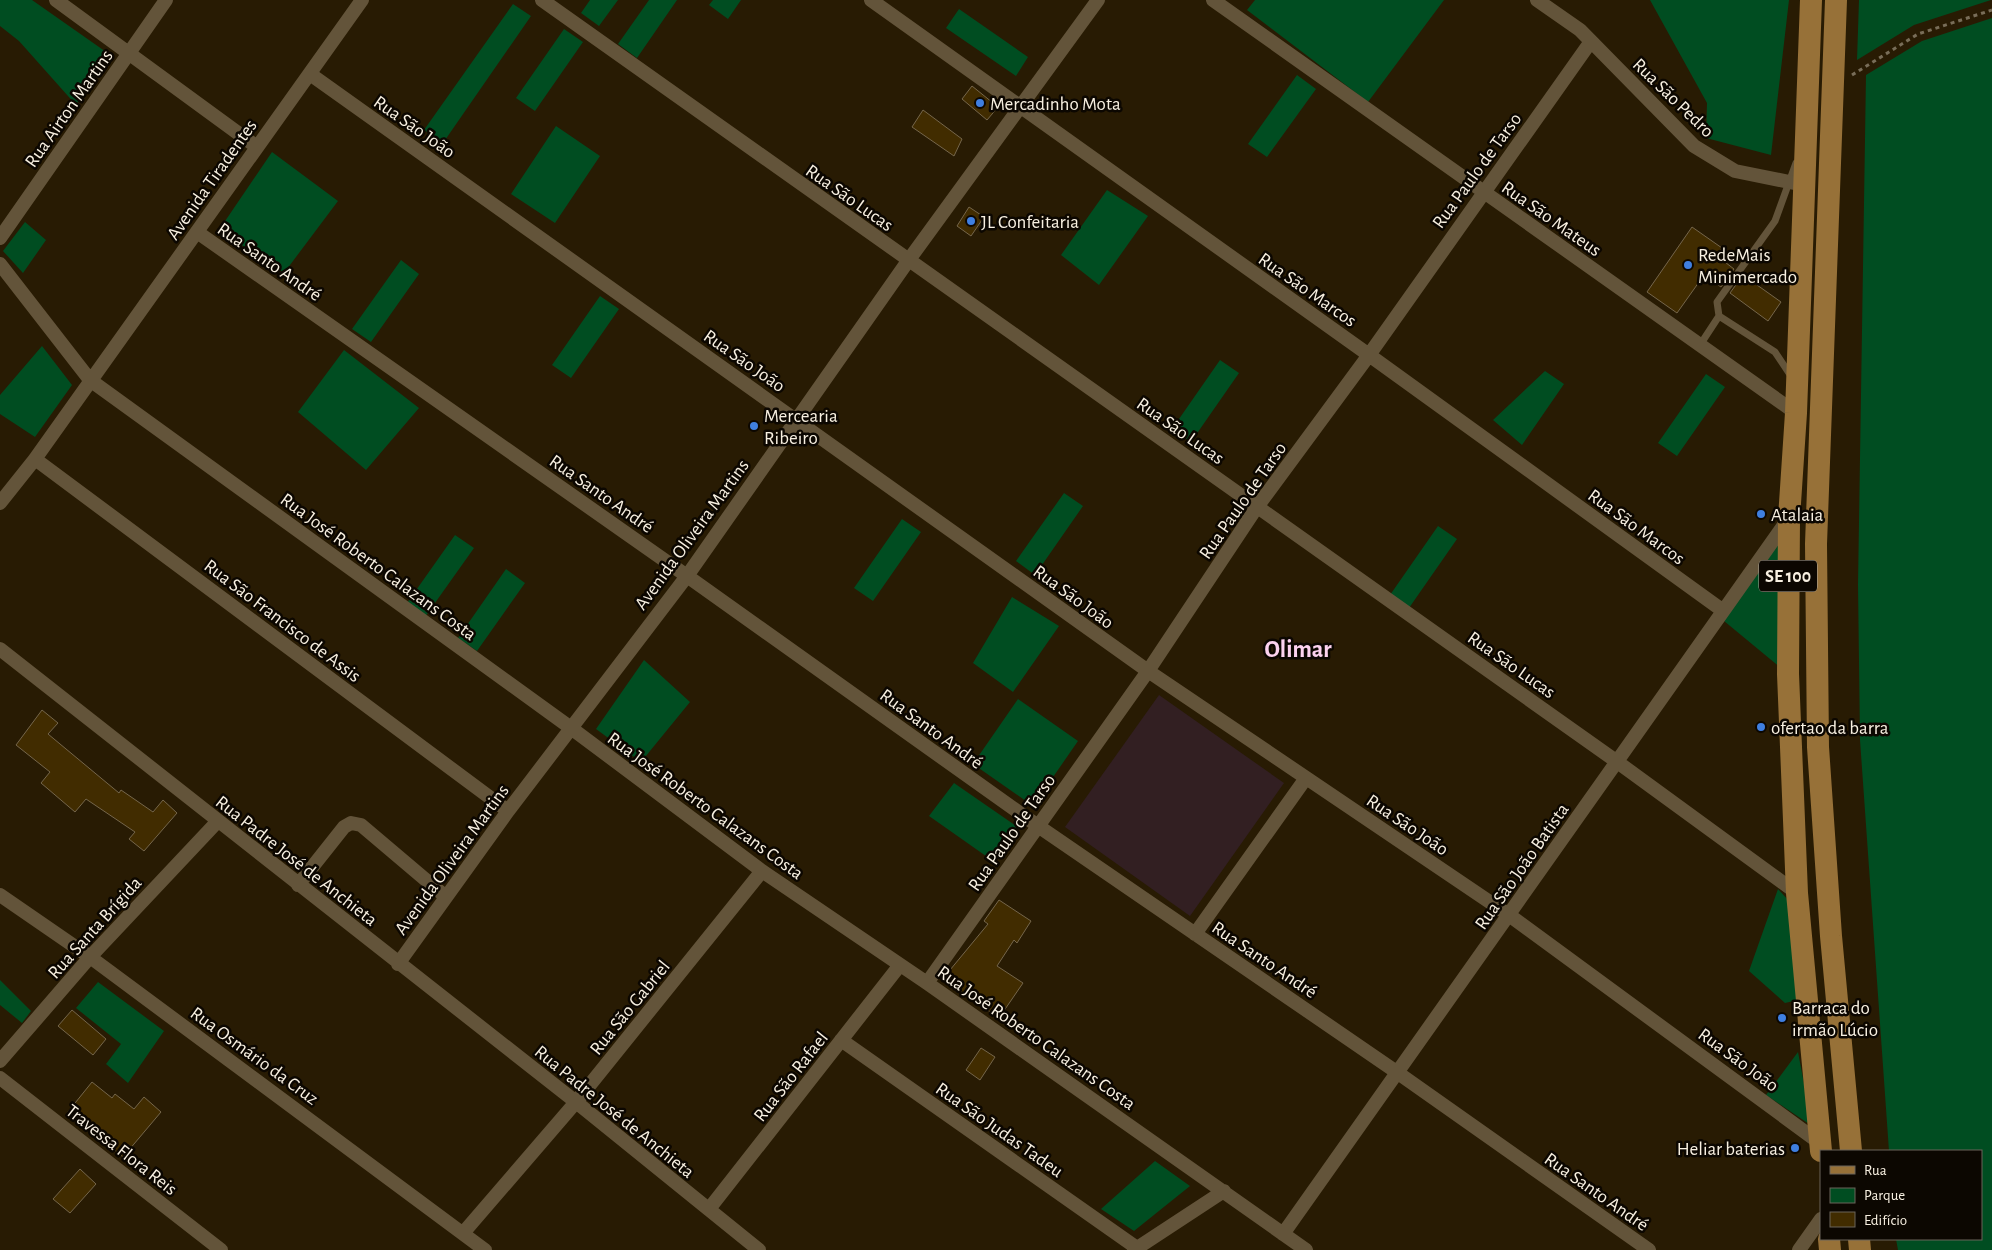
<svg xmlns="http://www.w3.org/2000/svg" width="1992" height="1250" font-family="'Alegreya Sans',sans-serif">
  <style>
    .education { fill: #321f22 }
    .green { fill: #004d21 }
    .building { fill: #412c00; stroke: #75664b }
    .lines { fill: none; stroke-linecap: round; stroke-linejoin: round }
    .path { stroke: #786d58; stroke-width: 3; stroke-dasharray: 4 4; stroke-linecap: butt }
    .lane { stroke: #63543a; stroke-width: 7 }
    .street { stroke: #63543a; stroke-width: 14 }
    .primary { stroke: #977138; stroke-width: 22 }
    .shop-dot { fill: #3f7fe0; stroke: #0c0701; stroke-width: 2 }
    .labels { text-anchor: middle; stroke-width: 5; stroke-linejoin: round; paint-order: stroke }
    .shield { fill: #0c0701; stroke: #b1aa9e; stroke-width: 1 }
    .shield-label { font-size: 18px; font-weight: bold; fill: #f8f0e1 }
    .street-label { font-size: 19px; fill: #f8f0e1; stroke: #0c0701 }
    .poi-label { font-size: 19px; fill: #f8f0e1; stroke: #0c0701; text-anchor: start }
    .district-label { font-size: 24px; font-weight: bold; fill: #fcd2ef; stroke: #0c0701 }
  </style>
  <rect width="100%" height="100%" fill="#281b03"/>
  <!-- education -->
  <path class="education" d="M1159 695 1284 783 1190 916 1065 827Z"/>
  <!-- green -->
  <path class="green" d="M0 0H32L109 54 76 105 19 41 0 26Z
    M590 0H618L599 26 581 13Z
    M649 0H677L637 58 618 44Z
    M713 0H741L728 19 709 5Z
    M1255 0H1444L1368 102 1247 10Z
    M1650 0H1789L1771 155 1706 138 1707 103Z
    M1859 0H1991L1914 25 1857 60Z
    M513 4 531 16 443 143 424 130Z
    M959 9 1028 57 1016 76 946 28Z
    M1992 18V1250H1898L1896 1239H1981V1151H1889L1860 740 1858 585 1866 75 1922 41Z
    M564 29 583 42 535 111 516 98Z
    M1297 75 1316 89 1267 157 1248 144Z
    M556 126 600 156 555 223 511 194Z
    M272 152 338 201 284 273 219 230Z
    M1107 190 1148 216 1099 285 1061 255Z
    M25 222 46 240 23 273 3 251Z
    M401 260 419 274 371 342 352 329Z
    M600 296 619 309 571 378 552 365Z
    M42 346 72 385 35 437 0 414V395Z
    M344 350 419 408 366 470 298 412Z
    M1220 360 1239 373 1191 442 1172 429Z
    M1545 371 1564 384 1522 445 1493 420Z
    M1706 374 1725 387 1677 456 1658 443Z
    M1064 493 1083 506 1035 575 1016 561Z
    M1789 518 1788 674 1718 616Z
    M902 519 921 532 873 601 854 588Z
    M1438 526 1457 539 1409 608 1390 595Z
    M455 535 474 548 425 617 407 603Z
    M506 569 525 583 477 651 458 638Z
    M1012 597 1059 626 1013 692 973 663Z
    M644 660 690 702 641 762 596 729Z
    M1018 699 1078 741 1033 806 973 764Z
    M954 783 1019 828 993 861 929 816Z
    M1778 889 1789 901 1798 1000 1785 1003 1749 971Z
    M0 980 31 1011 22 1023 0 1005Z
    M98 982 164 1031 128 1083 106 1064 121 1044 76 1008Z
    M1798 1052 1812 1126 1766 1095Z
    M1155 1161 1190 1186 1134 1231 1101 1209Z"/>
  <!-- building -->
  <path class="building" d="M972 86 998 107 987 120 962 99Z
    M923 110 962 139 954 156 912 127Z
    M969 207 984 217 971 236 957 226Z
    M1692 227 1722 248 1717 256 1734 269 1721 287 1704 275 1677 313 1647 292Z
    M1743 275 1781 302 1768 321 1730 293Z
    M42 710 58 723 48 734 119 793 121 790 153 812 163 800 177 813 144 851 129 839 135 832 86 799 75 812 41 783 50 772 16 745Z
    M999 900 1031 921 1017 943 1014 940 997 966 1023 983 999 1018 949 983 950 970 988 924 984 921Z
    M72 1010 106 1039 93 1055 58 1026Z
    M981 1048 995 1057 980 1080 966 1070Z
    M92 1082 112 1098 115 1094 134 1109 144 1097 161 1112 123 1157 83 1123 81 1125 67 1113Z
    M80 1169 96 1184 70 1213 53 1199Z"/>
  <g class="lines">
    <!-- path -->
    <path class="path" d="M1852 75 1918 34 1992 10"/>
    <!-- lane -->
    <path class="lane" d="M1719 316 1775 352 1791 376
      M1700 345 1719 316 1717 302 1775 221 1796 163"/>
    <!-- street -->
    <path class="street" d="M56 0 257 147
      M542 0 1616 761 1797 893
      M871 0 1369 355 1722 610
      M1213 0 1796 413
      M1537 0 1580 30 1694 146 1735 171 1804 185
      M310 74 1148 671 1509 915 1820 1143
      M197 232 687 576 1038 826 1398 1073 1649 1250
      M0 238 166 0
      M0 264 90 380 571 728 762 871 927 983 1306 1250
      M35 459 508 811
      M0 503 35 459 362 0
      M0 649 576 1102 759 1250
      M298 885 344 827 351 823 361 825 446 897
      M0 895 90 957 485 1250
      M1195 934 1306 778
      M398 964 508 811 687 576 908 261 1098 0
      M927 983 1148 671 1257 507 1369 355 1587 47 1593 43
      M841 1040 1137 1248
      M0 1061 90 957 218 821
      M0 1078 221 1250
      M709 1209 900 965
      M464 1232 576 1102 762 871
      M1283 1234 1789 518
      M1134 1250 1224 1191
      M1799 1250 1821 1219"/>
    <!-- primary -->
    <path class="primary" d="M1811 0 1796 413 1789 518 1788 674 1797 893 1821 1151
      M1836 0 1816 544 1818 747 1831 936 1851 1151
      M1829 1239 1830 1250
      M1859 1239 1860 1250"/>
  </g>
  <!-- markers -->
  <g class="shop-dot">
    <circle cx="980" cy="103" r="5"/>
    <circle cx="971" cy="221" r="5"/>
    <circle cx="1688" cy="265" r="5"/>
    <circle cx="754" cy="426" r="5"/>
    <circle cx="1761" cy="514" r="5"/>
    <circle cx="1761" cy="727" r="5"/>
    <circle cx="1782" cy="1018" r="5"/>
    <circle cx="1795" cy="1148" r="5"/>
  </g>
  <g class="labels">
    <!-- shield labels -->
    <rect class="shield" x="1759" y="560.5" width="58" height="31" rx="4"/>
    <g class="shield-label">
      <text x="1788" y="582">SE 100</text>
    </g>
    <!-- street labels -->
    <g class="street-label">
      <text transform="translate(1674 97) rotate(44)" y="7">Rua São Pedro</text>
      <text transform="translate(68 108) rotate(-55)" y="7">Rua Airton Martins</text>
      <text transform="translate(415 126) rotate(35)" y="7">Rua São João</text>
      <text transform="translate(1476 170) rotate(-54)" y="7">Rua Paulo de Tarso</text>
      <text transform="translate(211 179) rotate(-55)" y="7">Avenida Tiradentes</text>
      <text transform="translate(850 197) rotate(35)" y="7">Rua São Lucas</text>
      <text transform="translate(1552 218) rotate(35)" y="7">Rua São Mateus</text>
      <text transform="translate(270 261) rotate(35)" y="7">Rua Santo André</text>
      <text transform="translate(1308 289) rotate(35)" y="7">Rua São Marcos</text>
      <text transform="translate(745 360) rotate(35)" y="7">Rua São João</text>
      <text transform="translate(1181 430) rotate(35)" y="7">Rua São Lucas</text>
      <text transform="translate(602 493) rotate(35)" y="7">Rua Santo André</text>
      <text transform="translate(1242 500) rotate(-55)" y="7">Rua Paulo de Tarso</text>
      <text transform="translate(1637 526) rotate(36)" y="7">Rua São Marcos</text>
      <text transform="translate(691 534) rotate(-54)" y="7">Avenida Oliveira Martins</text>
      <text transform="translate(379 566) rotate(36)" y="7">Rua José Roberto Calazans Costa</text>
      <text transform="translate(1074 596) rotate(36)" y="7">Rua São João</text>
      <text transform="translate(283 620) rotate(37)" y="7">Rua São Francisco de Assis</text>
      <text transform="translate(1512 664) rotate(35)" y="7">Rua São Lucas</text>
      <text transform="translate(932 728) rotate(36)" y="7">Rua Santo André</text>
      <text transform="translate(706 805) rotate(36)" y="7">Rua José Roberto Calazans Costa</text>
      <text transform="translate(1408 824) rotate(34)" y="7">Rua São João</text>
      <text transform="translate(1011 832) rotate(-55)" y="7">Rua Paulo de Tarso</text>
      <text transform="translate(451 859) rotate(-54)" y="7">Avenida Oliveira Martins</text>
      <text transform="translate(297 860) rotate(38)" y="7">Rua Padre José de Anchieta</text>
      <text transform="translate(1521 866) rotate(-55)" y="7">Rua São João Batista</text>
      <text transform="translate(94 927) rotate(-48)" y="7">Rua Santa Brígida</text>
      <text transform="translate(1265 959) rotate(34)" y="7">Rua Santo André</text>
      <text transform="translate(629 1007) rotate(-51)" y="7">Rua São Gabriel</text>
      <text transform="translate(1037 1037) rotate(35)" y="7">Rua José Roberto Calazans Costa</text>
      <text transform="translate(255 1055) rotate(36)" y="7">Rua Osmário da Cruz</text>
      <text transform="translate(1739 1059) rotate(36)" y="7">Rua São João</text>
      <text transform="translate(790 1076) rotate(-52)" y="7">Rua São Rafael</text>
      <text transform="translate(615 1111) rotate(39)" y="7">Rua Padre José de Anchieta</text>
      <text transform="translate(1000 1129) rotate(35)" y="7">Rua São Judas Tadeu</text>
      <text transform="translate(122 1149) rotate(38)" y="7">Travessa Flora Reis</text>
      <text transform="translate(1597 1191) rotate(35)" y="7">Rua Santo André</text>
    </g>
    <!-- poi labels -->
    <g class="poi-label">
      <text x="990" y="110">Mercadinho Mota</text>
      <text x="981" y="228">JL Confeitaria</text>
      <text x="1698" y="261">RedeMais<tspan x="1698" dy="22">Minimercado</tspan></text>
      <text x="764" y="422">Mercearia<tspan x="764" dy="22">Ribeiro</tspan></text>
      <text x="1771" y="521">Atalaia</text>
      <text x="1771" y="734">ofertao da barra</text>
      <text x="1792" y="1014">Barraca do<tspan x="1792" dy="22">irmão Lúcio</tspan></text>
      <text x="1785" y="1155" text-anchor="end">Heliar baterias</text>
    </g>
    <!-- district labels -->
    <g class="district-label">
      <text x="1298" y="657">Olimar</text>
    </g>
  </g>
  <!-- legend -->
  <rect x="1820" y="1150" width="162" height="90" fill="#0c0701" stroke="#6a645b"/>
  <rect x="1830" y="1166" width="25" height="8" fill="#977138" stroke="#6a645b"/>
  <text x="1864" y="1175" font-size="15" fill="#f8f0e1">Rua</text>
  <rect x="1830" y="1188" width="25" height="15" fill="#004d21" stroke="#6a645b"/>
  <text x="1864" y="1200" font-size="15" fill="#f8f0e1">Parque</text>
  <rect x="1830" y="1212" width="25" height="15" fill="#412c00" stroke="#6a645b"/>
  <text x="1864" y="1225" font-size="15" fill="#f8f0e1">Edifício</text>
</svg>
